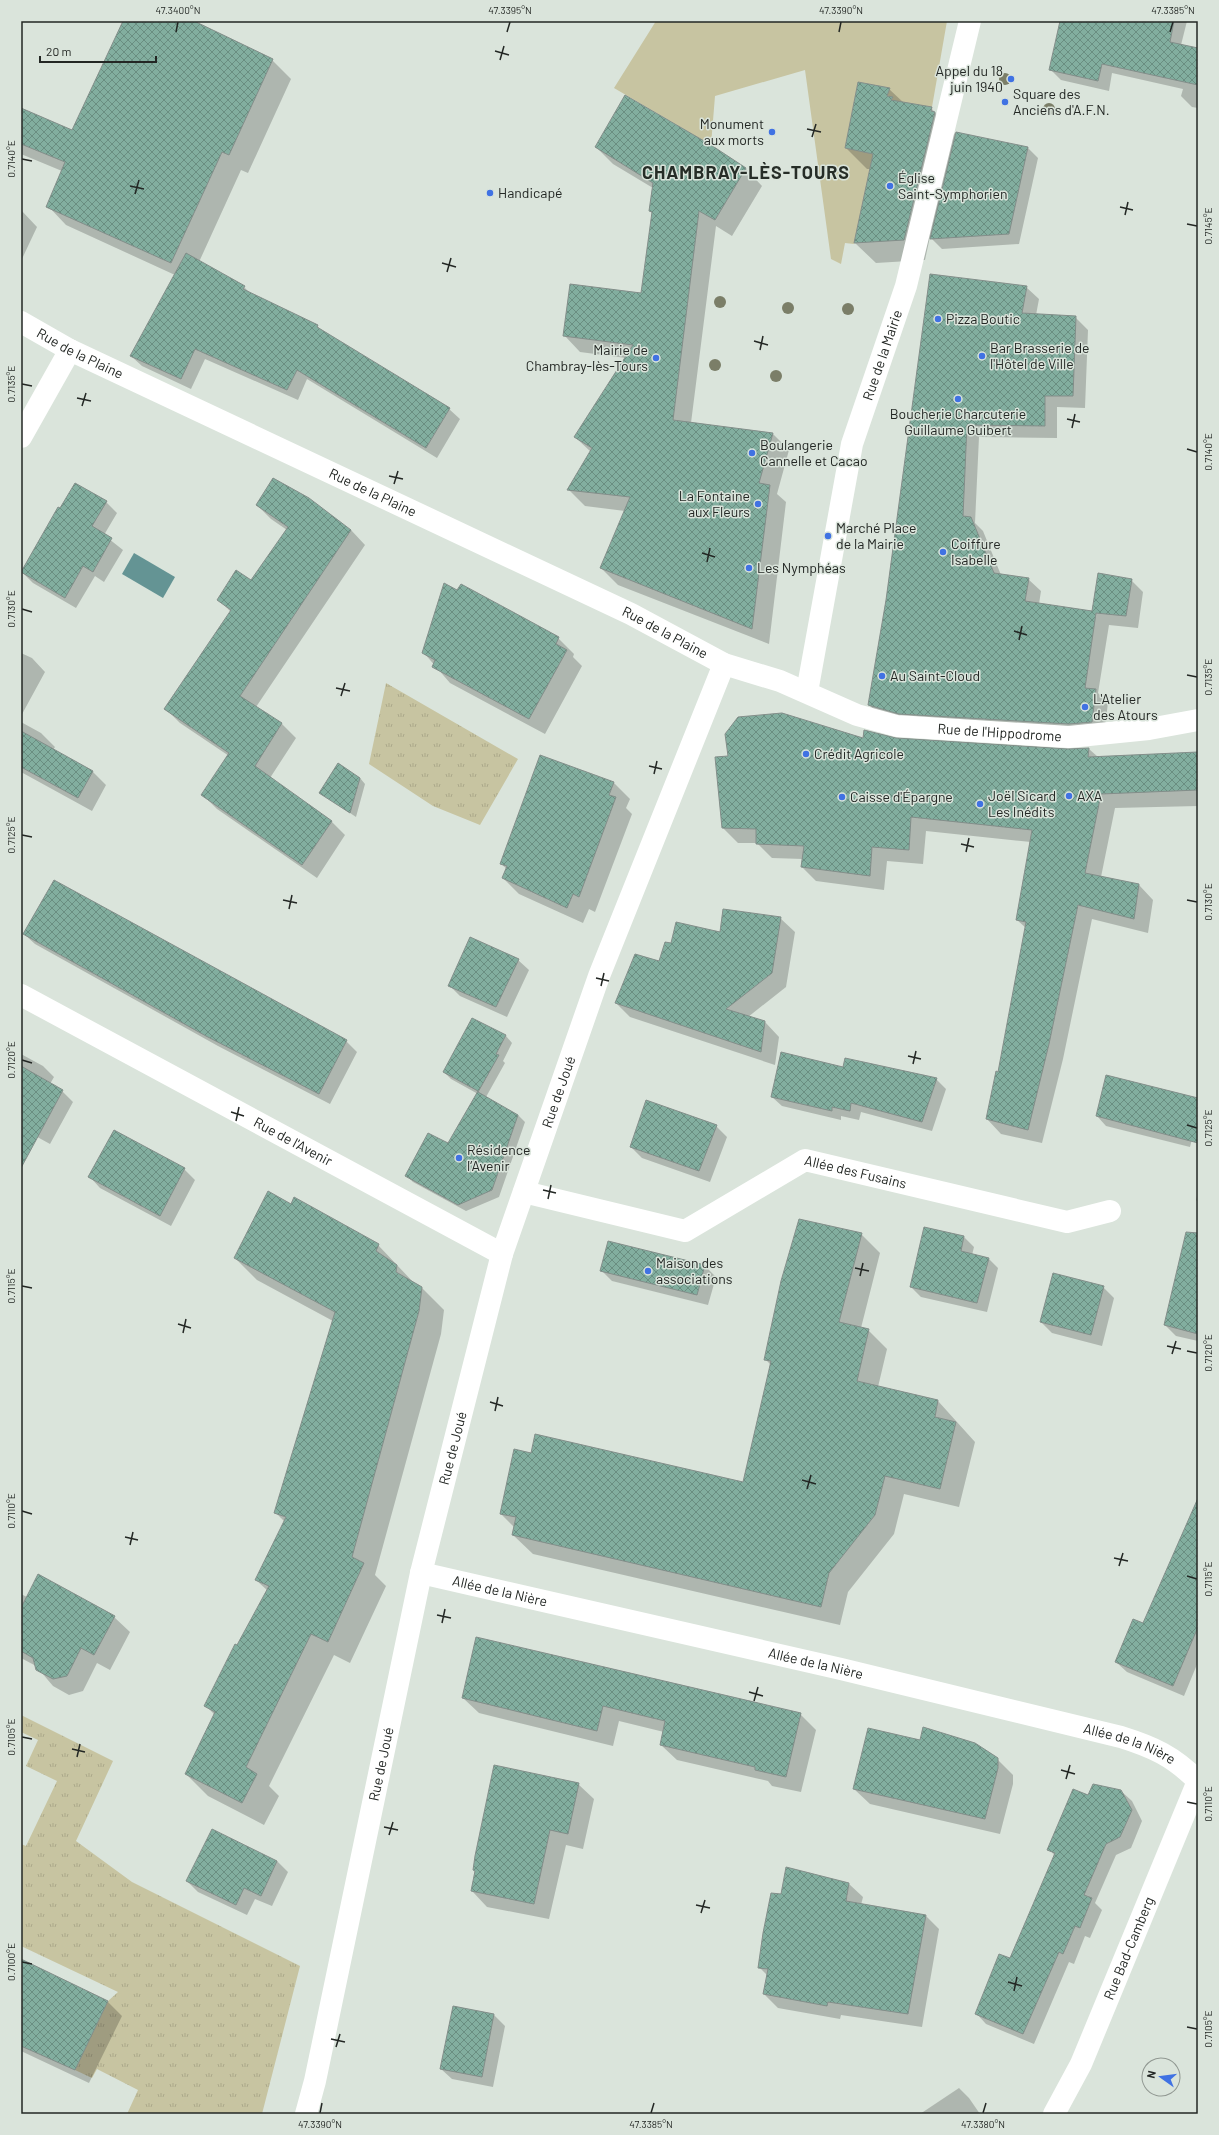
<svg xmlns="http://www.w3.org/2000/svg" width="1219" height="2135" font-family="Barlow,sans-serif">
  <style>
    .grass { fill: url(#grass-tufts) }
    .park { fill: #c7c4a1 }
    .water { fill: #649494 }
    .shadow { fill: #0003 }
    .building { fill: url(#building-cross-hatch); stroke: #838e8a }
    .lines { fill: none; stroke-linecap: round; stroke-linejoin: round }
    .minor { stroke: #fff; stroke-width: 22 }
    .tree { fill: #7b7e68 }
    .ticks { fill: none; stroke: #232724; stroke-width: 1.5 }
    .poi-dot { fill: #4072e3; stroke: #dae4db; stroke-width: 1.5 }
    .labels { text-anchor: middle; stroke-width: 3; stroke-linejoin: round; paint-order: stroke }
    .poi-label { font-size: 14px; fill: #232724; stroke: #dae4db; text-anchor: start }
    .street-label { font-size: 14px; fill: #232724; stroke: #dae4db }
    .district-label { font-size: 18px; font-weight: bold; letter-spacing: 1px; fill: #262d27; stroke: #dae4db }
    .neatline { fill: none; stroke: #232724; stroke-width: 1.5 }
    .ticks-label { font-size: 10px; text-anchor: middle; fill: #232724 }
  </style>
  <defs>
    <pattern id="grass-tufts" width="24" height="20" patternUnits="userSpaceOnUse"><rect width="24" height="20" fill="#c7c4a1"/><path d="M3 7l-1-3M5 7V3M7 7l1-3M15 17l-1-3M17 17v-4M19 17l1-3" fill="none" stroke="#aba88a"/></pattern>
    <pattern id="building-cross-hatch" width="8" height="8" patternUnits="userSpaceOnUse"><rect width="8" height="8" fill="#82ae9f"/><path d="M0 0l8 8M0 8l8-8" fill="none" stroke="#6a8e81"/></pattern>
  </defs>
  <rect width="100%" height="100%" fill="#dae4db"/>
  <!-- grass -->
  <path class="grass" d="M386 683 518 759 480 825 433 806 369 764Z
    M21 1715 113 1761 76 1841 132 1882 300 1966 262 2114H127L138 2090 97 2069 92 2078 75 2070 108 2001 118 1992 21 1946V1844L26 1846 57 1781 26 1766 38 1740 21 1732Z"/>
  <!-- park -->
  <path class="park" d="M656 21H947L932 107 927 106V110L891 101 893 97 887 96 890 88 858 82 845 148 873 154 854 244 845 243 841 264 831 259 805 70 715 96 711 145 614 88Z"/>
  <!-- water -->
  <path class="water" d="M134 553 175 577 163 598 122 574Z"/>
  <!-- shadow -->
  <path class="shadow" d="M124 21H192L272 60 291 79 248 173 241 170 199 262 244 287 251 294 317 326 324 332 449 409 460 419 437 458 307 379 298 400 205 359 191 389 142 366 131 356 175 275 66 225 48 206 62 171 21 154V109L73 131Z
    M1061 21H1187L1181 45 1198 49V108L1192 107 1181 96 1183 89 1112 73 1109 91 1061 80 1051 70Z
    M889 89 904 103 931 108 956 135 1027 147 1038 158 1019 244 942 249 930 237 925 260 876 263 855 243 871 169H867L846 148Z
    M711 146 746 169 762 186 732 236 716 226 691 423 773 434 789 450 777 494 786 502 769 644 618 585 601 568 625 511 585 506 569 490 591 452 575 437 626 358 580 352 564 335 642 294 653 214 650 211 653 188 613 164 596 147Z
    M21 210 37 227 21 261Z
    M1026 287 1039 299 1036 315 1075 317 1088 330 1085 408 1057 407V438L979 437 975 523 983 531 1001 575 1028 579 1041 591 1039 604 1093 612 1131 580 1143 592 1138 628 1109 625 1098 693 1108 703 1104 734 882 717 869 705 887 600Z
    M106 502 117 513 104 535 123 550 104 582 95 576 76 608 33 583 22 572Z
    M257 505 351 530 365 545 256 707 282 724 296 738 270 778 331 821 345 835 317 878 217 809 203 795 229 756 180 723 166 709 231 612 219 600 251 581 287 530 271 519Z
    M558 638 574 654 573 657 582 666 545 734 450 683 424 653Z
    M21 653 32 658 45 672 21 716Z
    M21 722 41 733 55 747 53 750 93 772 106 785 92 811 21 772Z
    M896 739 1068 750 1089 749 1098 757 1198 753V806L1115 808 1101 877 1139 885 1153 900 1148 933 1092 919 1063 1059 1042 1143 1001 1134 987 1119 999 1073 1026 928 1017 920 1031 842 926 831 923 864 887 861 884 890 816 881 802 867 803 859 772 858 757 843H738L723 828 863 740Z
    M540 757 614 783 630 799 626 808 632 814 595 912 589 909 583 923 519 894 503 878 507 869 501 864Z
    M360 778 365 784 356 817 320 793Z
    M780 918 795 932 786 987 748 1017 765 1022 779 1037 775 1065 630 1017 616 1003 660 963 671 944Z
    M24 934 346 1041 357 1052 330 1104 218 1046 35 944Z
    M518 960 529 970 507 1017 460 996 449 985Z
    M473 1019 506 1036 512 1043 503 1061 505 1063 486 1097 518 1115 525 1122 499 1197 466 1211 413 1182 406 1175 448 1145 478 1094 451 1079 444 1072Z
    M21 1054 43 1066 54 1077 50 1084 62 1091 73 1102 50 1144 21 1128Z
    M844 1068 936 1079 946 1089 932 1131 861 1112 859 1120 841 1116V1120L782 1106 772 1097Z
    M1198 1105V1115L1190 1147 1106 1126 1097 1116Z
    M716 1126 727 1137 710 1182 642 1158 631 1147Z
    M184 1169 195 1180 171 1226 100 1188 90 1177Z
    M1198 1192V1202L1196 1200Z
    M292 1205 378 1245 414 1283 422 1288 444 1310 441 1334 375 1575 386 1586 350 1663 334 1655 269 1786 279 1796 264 1825 208 1796 186 1774 215 1715 206 1706 268 1591 256 1580 285 1522 275 1512 333 1321 257 1280 235 1258Z
    M861 1234 880 1253 861 1328 868 1330 887 1349 878 1387 938 1401 975 1442 959 1507 904 1494 894 1534 848 1592 840 1625 533 1554 513 1535 515 1528 501 1514 532 1454 743 1483 771 1365 765 1359Z
    M964 1237 974 1247 972 1255 988 1258 998 1268 987 1312 921 1297 911 1287Z
    M1198 1262V1341L1176 1336 1165 1325Z
    M705 1266 716 1277 708 1305 612 1281 601 1270Z
    M1103 1287 1114 1298 1102 1346 1052 1333 1041 1322Z
    M1198 1500V1662L1184 1696 1127 1672 1116 1662 1144 1625Z
    M21 1594 27 1597 114 1617 130 1632 110 1670 97 1663 83 1691 69 1695 53 1686 36 1666 21 1658Z
    M463 1698 800 1714 816 1730 801 1792 772 1786 768 1781 677 1760 661 1745 664 1732 619 1721 613 1746 479 1713Z
    M997 1759 1013 1775V1784L1000 1834 870 1804 854 1789Z
    M578 1784 594 1799 583 1849 566 1845 549 1919 487 1907 472 1891Z
    M1121 1791 1132 1801 1142 1821 1131 1848 1116 1855 1095 1903 1102 1910 1090 1938 1085 1936 1074 1964 1069 1962 1034 2044 986 2024 976 2013 1011 1960 1055 1856 1049 1849 1089 1796Z
    M277 1861 288 1872 272 1906 255 1899 247 1915 198 1892 187 1881Z
    M787 1868 849 1884 863 1897 861 1905 925 1915 939 1929 922 2027 841 2015 840 2019 778 2008 764 1994 768 1976 759 1967 782 1895Z
    M21 1960 108 2002 122 2016 89 2083 21 2051Z
    M454 2007 494 2015 505 2026 493 2087 452 2079 441 2069Z
    M959 2088 969 2098 980 2114H920Z"/>
  <!-- building -->
  <path class="building" d="M123 21H194L273 59 229 155 222 152 171 263 46 207 65 162 21 144V108L72 130Z
    M1060 21H1174L1170 42 1198 48V85L1102 64 1098 81 1049 70Z
    M858 82 890 88 887 96 893 97 891 100 932 107 931 111 935 112 904 240 854 243 873 154 845 148Z
    M625 95 711 145 746 168 715 220 699 211 673 420 773 433 759 483 770 485 752 629 600 568 630 497 567 490 592 448 574 437 633 345 563 336 570 284 641 293 652 212 649 211 653 183 595 147Z
    M956 132 1028 147 1009 234 930 239Z
    M186 253 245 286 243 289 318 325 317 327 450 408 426 448 297 370 287 390 195 349 181 379 130 356Z
    M930 274 1027 286 1022 313 1076 316 1073 396H1045V426L967 425 963 516 971 517 994 573 1029 578 1025 601 1092 611 1098 573 1132 579 1126 616 1096 613 1085 688 1096 689 1092 722 1069 724 899 714 868 705 886 600Z
    M273 478 309 498 351 530 240 696 282 723 255 766 332 821 302 865 201 795 229 753 164 709 231 610 217 600 236 570 251 580 288 527 256 505Z
    M75 483 107 501 92 526 112 538 93 572 83 566 65 598 21 572 58 507 60 508Z
    M444 583 457 590 461 584 524 618 559 637 556 644 567 650 529 719 432 667 435 660 422 653Z
    M782 713 863 738 864 730 896 738 1068 749 1089 748 1088 757 1198 752V790L1101 794 1085 873 1139 884 1134 919 1078 905 1049 1044 1028 1130 986 1119 996 1071 998 1072 1026 922 1016 920 1032 830 911 817 909 850 872 847 870 876 801 867 804 846 756 844V829L722 828 715 757 728 756 725 734 738 717Z
    M21 731 93 771 78 798 21 767Z
    M540 755 614 782 609 795 616 797 579 897 573 894 567 908 502 878 507 866 500 864Z
    M338 763 360 778 350 813 319 793Z
    M54 880 347 1040 319 1094 206 1036 23 934Z
    M723 909 781 917 772 973 726 1009 765 1021 761 1052 615 1003 635 954 659 961 665 942 671 943 676 922 720 932Z
    M470 937 519 959 496 1007 448 986Z
    M472 1018 506 1035 496 1054 499 1055 478 1092 518 1115 492 1190 458 1205 405 1176 428 1133 448 1143 478 1091 443 1072Z
    M781 1052 843 1067 845 1058 937 1078 922 1122 851 1103 850 1111 832 1107V1111L771 1097Z
    M21 1066 63 1090 21 1168Z
    M1106 1075 1198 1098V1143L1096 1116Z
    M646 1100 717 1125 699 1171 630 1147Z
    M114 1130 185 1168 160 1216 88 1177Z
    M268 1191 291 1204 294 1197 379 1244 376 1251 397 1265 396 1272 422 1287 419 1311 352 1557 364 1563 328 1642 311 1634 246 1767 257 1774 242 1803 185 1774 215 1712 204 1706 235 1644 237 1645 269 1586 255 1580 286 1517 274 1513 335 1312 234 1258Z
    M799 1219 862 1233 839 1322 869 1329 857 1381 938 1400 935 1417 956 1422 940 1489 885 1476 875 1515 829 1573 821 1607 512 1535 516 1517 500 1514 514 1449 531 1453 535 1434 743 1482 771 1361 764 1360 781 1281Z
    M924 1227 964 1236 961 1251 989 1258 977 1303 910 1287Z
    M1186 1232 1198 1233V1334L1164 1325Z
    M608 1241 705 1265 697 1295 600 1271Z
    M1053 1273 1104 1286 1091 1335 1040 1322Z
    M1198 1498V1627L1173 1686 1115 1662 1133 1619 1143 1623Z
    M38 1574 115 1616 94 1655 81 1648 67 1676 53 1679 36 1670 33 1658 21 1651V1608Z
    M476 1637 801 1713 786 1777 755 1770V1767L660 1745 665 1721 603 1706 597 1731 462 1698Z
    M923 1727 975 1743 998 1758V1768L985 1819 853 1789 868 1728 920 1740Z
    M494 1765 579 1783 568 1834 550 1830 534 1904 471 1891 475 1871 473 1870 475 1856Z
    M1093 1784 1121 1790 1132 1810 1120 1837 1106 1844 1084 1895 1092 1898 1080 1928 1075 1926 1063 1954 1059 1952 1023 2034 975 2014 999 1954 1010 1958 1055 1853 1047 1850 1073 1789 1088 1795Z
    M212 1829 277 1861 261 1896 244 1888 236 1905 186 1881Z
    M786 1867 849 1883 846 1901 926 1915 908 2014 828 2002 827 2006 763 1994 768 1969 758 1968 763 1933 771 1893 781 1894Z
    M21 1959 108 2001 75 2070 21 2046Z
    M453 2006 494 2014 482 2077 440 2069Z"/>
  <g class="lines">
    <!-- minor -->
    <g class="minor">
      <path id="s1" d="M21 322 70 350 631 614 724 664 780 681 857 715 897 726 1069 737 1149 729 1198 720"/>
      <path d="M21 437 70 350"/>
      <path id="s2" d="M807 692 852 444 906 286 970 21"/>
      <path id="s3" d="M21 995 502 1254"/>
      <path id="s4" d="M524 1192 685 1231 805 1160 1067 1222 1110 1211"/>
      <path id="s5" d="M421 1573 841 1669 1121 1737C1153 1747 1173 1756 1198 1781"/>
      <path id="s6" d="M306 2114 315 2081 421 1573 502 1254 599 976 724 664"/>
      <path id="s7" d="M1054 2114 1081 2064 1198 1781"/>
    </g>
  </g>
  <!-- trees -->
  <g class="tree">
    <circle cx="1005" cy="79" r="6"/>
    <circle cx="1049" cy="109" r="6"/>
    <circle cx="720" cy="302" r="6"/>
    <circle cx="788" cy="308" r="6"/>
    <circle cx="848" cy="309" r="6"/>
    <circle cx="715" cy="365" r="6"/>
    <circle cx="776" cy="376" r="6"/>
  </g>
  <!-- ticks -->
  <path class="ticks" d="M176 32 178 22M507 32 510 22M839 32 841 22M1170 32 1173 22M495 51 509 55M500 60 504 46M807 129 821 132M812 137 816 124M22 159 32 161M130 186 144 189M135 194 139 180M1120 207 1133 210M1125 215 1128 202M1187 224 1197 226M442 263 456 267M447 272 451 258M754 341 768 345M760 350 763 336M22 384 32 386M77 398 91 401M82 406 86 393M1067 419 1080 422M1072 428 1075 414M1187 449 1197 452M389 476 403 479M394 484 398 471M702 553 715 557M707 562 710 548M22 609 32 612M1014 631 1027 635M1019 640 1022 626M1187 675 1197 677M336 688 350 691M341 696 345 683M649 766 662 769M654 774 657 761M22 835 32 837M961 844 974 847M966 852 969 838M283 900 297 903M1187 900 1197 902M289 909 292 895M596 978 609 981M601 986 604 973M908 1056 921 1059M22 1060 32 1063M913 1064 916 1051M231 1112 244 1116M236 1121 239 1107M1187 1125 1197 1128M543 1190 556 1193M548 1199 551 1185M855 1268 869 1271M860 1276 863 1263M22 1286 32 1288M178 1324 191 1328M183 1333 186 1319M1167 1346 1181 1349M1187 1351 1197 1353M1172 1354 1176 1341M490 1402 503 1406M495 1411 498 1397M802 1480 816 1484M807 1489 811 1475M22 1511 32 1514M125 1537 138 1540M130 1545 133 1532M1114 1558 1128 1561M1119 1566 1123 1553M1187 1576 1197 1579M437 1615 451 1618M442 1623 445 1609M749 1692 763 1696M754 1701 758 1687M22 1737 32 1739M72 1749 85 1752M77 1757 80 1744M1061 1770 1075 1774M1066 1779 1070 1765M1187 1802 1197 1804M384 1827 398 1830M389 1835 393 1822M696 1905 710 1908M701 1913 705 1900M22 1962 32 1964M1008 1982 1022 1986M1014 1991 1017 1977M1187 2027 1197 2029M331 2039 345 2042M336 2047 340 2034M320 2113 322 2103M651 2113 654 2103M983 2113 986 2103"/>
  <!-- markers -->
  <g class="poi-dot">
    <circle cx="1011" cy="79" r="4"/>
    <circle cx="1005" cy="102" r="4"/>
    <circle cx="772" cy="132" r="4"/>
    <circle cx="890" cy="186" r="4"/>
    <circle cx="490" cy="193" r="4"/>
    <circle cx="938" cy="319" r="4"/>
    <circle cx="982" cy="356" r="4"/>
    <circle cx="656" cy="358" r="4"/>
    <circle cx="958" cy="399" r="4"/>
    <circle cx="752" cy="453" r="4"/>
    <circle cx="758" cy="504" r="4"/>
    <circle cx="828" cy="536" r="4"/>
    <circle cx="943" cy="552" r="4"/>
    <circle cx="749" cy="568" r="4"/>
    <circle cx="882" cy="676" r="4"/>
    <circle cx="1085" cy="707" r="4"/>
    <circle cx="806" cy="754" r="4"/>
    <circle cx="1069" cy="796" r="4"/>
    <circle cx="842" cy="797" r="4"/>
    <circle cx="980" cy="804" r="4"/>
    <circle cx="459" cy="1158" r="4"/>
    <circle cx="648" cy="1271" r="4"/>
  </g>
  <g class="labels">
    <!-- poi labels -->
    <g class="poi-label">
      <text x="1003" y="76" text-anchor="end">Appel du 18<tspan x="1003" dy="16">juin 1940</tspan></text>
      <text x="1013" y="99">Square des<tspan x="1013" dy="16">Anciens d'A.F.N.</tspan></text>
      <text x="764" y="129" text-anchor="end">Monument<tspan x="764" dy="16">aux morts</tspan></text>
      <text x="898" y="183">Église<tspan x="898" dy="16">Saint-Symphorien</tspan></text>
      <text x="498" y="198">Handicapé</text>
      <text x="946" y="324">Pizza Boutic</text>
      <text x="990" y="353">Bar Brasserie de<tspan x="990" dy="16">l'Hôtel de Ville</tspan></text>
      <text x="648" y="355" text-anchor="end">Mairie de<tspan x="648" dy="16">Chambray-lès-Tours</tspan></text>
      <text x="958" y="419" text-anchor="middle">Boucherie Charcuterie<tspan x="958" dy="16">Guillaume Guibert</tspan></text>
      <text x="760" y="450">Boulangerie<tspan x="760" dy="16">Cannelle et Cacao</tspan></text>
      <text x="750" y="501" text-anchor="end">La Fontaine<tspan x="750" dy="16">aux Fleurs</tspan></text>
      <text x="836" y="533">Marché Place<tspan x="836" dy="16">de la Mairie</tspan></text>
      <text x="951" y="549">Coiffure<tspan x="951" dy="16">Isabelle</tspan></text>
      <text x="757" y="573">Les Nymphéas</text>
      <text x="890" y="681">Au Saint-Cloud</text>
      <text x="1093" y="704">L'Atelier<tspan x="1093" dy="16">des Atours</tspan></text>
      <text x="814" y="759">Crédit Agricole</text>
      <text x="988" y="801">Joël Sicard<tspan x="988" dy="16">Les Inédits</tspan></text>
      <text x="1077" y="801">AXA</text>
      <text x="850" y="802">Caisse d'Épargne</text>
      <text x="467" y="1155">Résidence<tspan x="467" dy="16">l’Avenir</tspan></text>
      <text x="656" y="1268">Maison des<tspan x="656" dy="16">associations</tspan></text>
    </g>
    <!-- street labels -->
    <g class="street-label">
      <text dy="5" stroke="none"><textPath href="#s1" startOffset="67">Rue de la Plaine</textPath></text>
      <text dy="5" stroke="none"><textPath href="#s2" startOffset="346">Rue de la Mairie</textPath></text>
      <text dy="5" stroke="none"><textPath href="#s1" startOffset="391">Rue de la Plaine</textPath></text>
      <text dy="5" stroke="none"><textPath href="#s1" startOffset="715">Rue de la Plaine</textPath></text>
      <text dy="5" stroke="none"><textPath href="#s1" startOffset="1069">Rue de l'Hippodrome</textPath></text>
      <text dy="5" stroke="none"><textPath href="#s6" startOffset="1054">Rue de Joué</textPath></text>
      <text dy="5" stroke="none"><textPath href="#s3" startOffset="309">Rue de l'Avenir</textPath></text>
      <text dy="5" stroke="none"><textPath href="#s4" startOffset="357">Allée des Fusains</textPath></text>
      <text dy="5" stroke="none"><textPath href="#s6" startOffset="682">Rue de Joué</textPath></text>
      <text dy="5" stroke="none"><textPath href="#s5" startOffset="81">Allée de la Nière</textPath></text>
      <text dy="5" stroke="none"><textPath href="#s5" startOffset="405">Allée de la Nière</textPath></text>
      <text dy="5" stroke="none"><textPath href="#s5" startOffset="729">Allée de la Nière</textPath></text>
      <text dy="5" stroke="none"><textPath href="#s6" startOffset="358">Rue de Joué</textPath></text>
      <text dy="5" stroke="none"><textPath href="#s7" startOffset="182">Rue Bad-Camberg</textPath></text>
    </g>
    <!-- district labels -->
    <g class="district-label">
      <text x="746" y="179">CHAMBRAY-LÈS-TOURS</text>
    </g>
  </g>
  <!-- border -->
  <rect width="1219" height="2135" fill="none" stroke="#dae4db" stroke-width="44"/>
  <!-- north arrow -->
  <g transform="translate(1161 2077) rotate(284)"><circle r="19" fill="#dae4db" stroke="#919892"/>
  <path d="M0-3L7 15L0 10L-7 15Z" fill="#4072e3"/>
  <text y="-6" font-size="11" font-weight="bold" text-anchor="middle" fill="#232724">N</text>
  </g>
  <!-- scale -->
  <path d="M40 56v6h116v-6" fill="none" stroke="#232724" stroke-width="2"/>
  <text x="46" y="56" font-size="12" fill="#232724" stroke="#dae4db" stroke-width="3" paint-order="stroke">20 m</text>
  <rect x="22" y="22" width="1175" height="2091" class="neatline"/>
  <g class="ticks-label">
    <text x="178" y="14">47.3400°N</text>
    <text x="510" y="14">47.3395°N</text>
    <text x="841" y="14">47.3390°N</text>
    <text x="1173" y="14">47.3385°N</text>
    <text transform="translate(11 159) rotate(-90)" y="4">0.7140°E</text>
    <text transform="translate(1208 226) rotate(-90)" y="4">0.7145°E</text>
    <text transform="translate(11 384) rotate(-90)" y="4">0.7135°E</text>
    <text transform="translate(1208 452) rotate(-90)" y="4">0.7140°E</text>
    <text transform="translate(11 609) rotate(-90)" y="4">0.7130°E</text>
    <text transform="translate(1208 677) rotate(-90)" y="4">0.7135°E</text>
    <text transform="translate(11 835) rotate(-90)" y="4">0.7125°E</text>
    <text transform="translate(1208 902) rotate(-90)" y="4">0.7130°E</text>
    <text transform="translate(11 1060) rotate(-90)" y="4">0.7120°E</text>
    <text transform="translate(1208 1128) rotate(-90)" y="4">0.7125°E</text>
    <text transform="translate(11 1286) rotate(-90)" y="4">0.7115°E</text>
    <text transform="translate(1208 1353) rotate(-90)" y="4">0.7120°E</text>
    <text transform="translate(11 1511) rotate(-90)" y="4">0.7110°E</text>
    <text transform="translate(1208 1579) rotate(-90)" y="4">0.7115°E</text>
    <text transform="translate(11 1737) rotate(-90)" y="4">0.7105°E</text>
    <text transform="translate(1208 1804) rotate(-90)" y="4">0.7110°E</text>
    <text transform="translate(11 1962) rotate(-90)" y="4">0.7100°E</text>
    <text transform="translate(1208 2029) rotate(-90)" y="4">0.7105°E</text>
    <text x="320" y="2128">47.3390°N</text>
    <text x="651" y="2128">47.3385°N</text>
    <text x="983" y="2128">47.3380°N</text>
  </g>
</svg>
